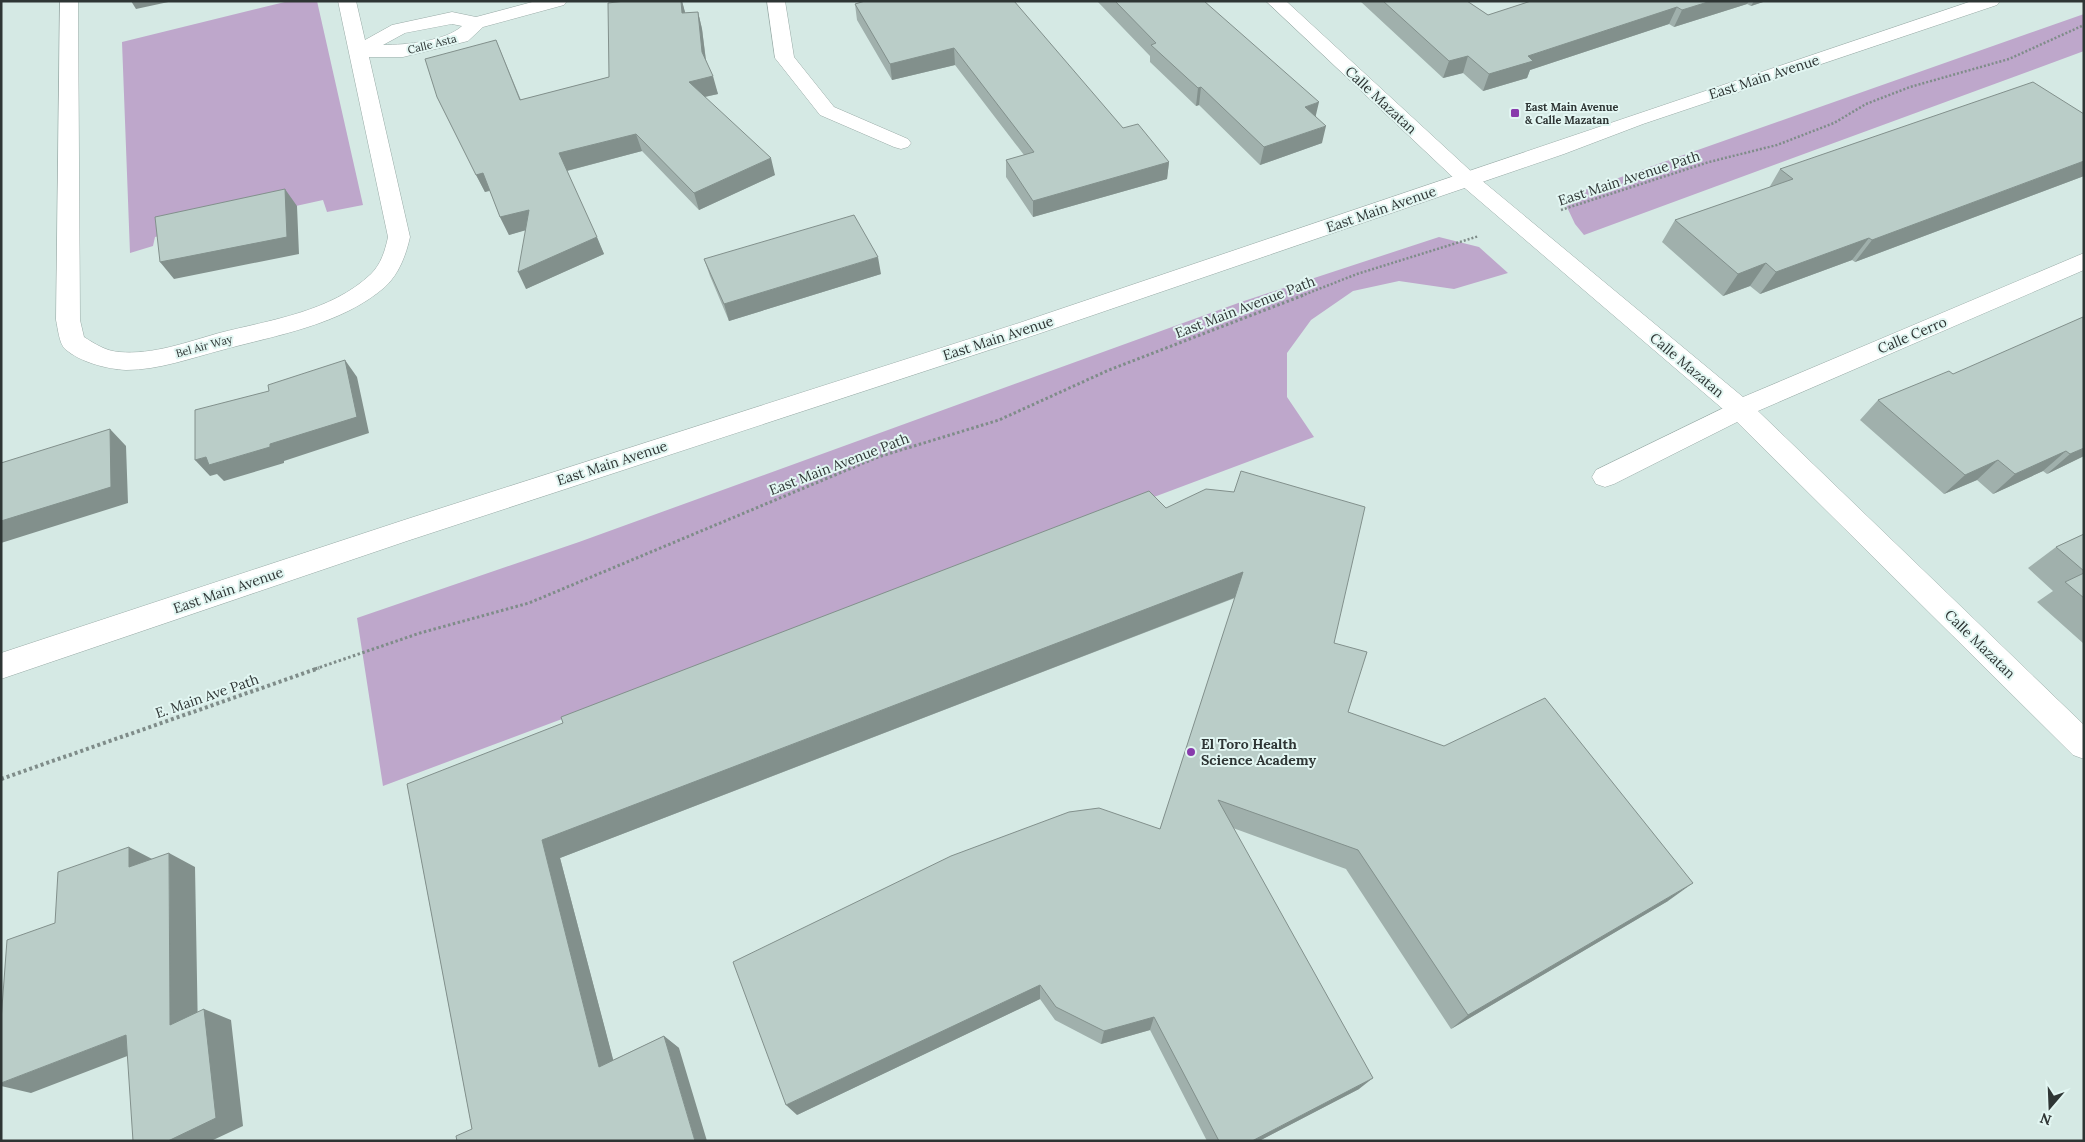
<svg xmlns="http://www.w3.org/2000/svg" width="2085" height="1142" font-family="Lora,serif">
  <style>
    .green { fill: #bea7cb }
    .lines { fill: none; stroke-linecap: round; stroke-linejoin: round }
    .lane-casing { stroke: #99aba7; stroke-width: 1 }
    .street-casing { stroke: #99aba7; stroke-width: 1 }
    .secondary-casing { stroke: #99aba7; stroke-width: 1 }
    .path-far2 { stroke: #7f8c89; stroke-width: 2.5; stroke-dasharray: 2 2; stroke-linecap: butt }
    .path-far1 { stroke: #7f8c89; stroke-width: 3; stroke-dasharray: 2.5 2.5; stroke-linecap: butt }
    .path { stroke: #7f8c89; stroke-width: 4; stroke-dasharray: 3 3; stroke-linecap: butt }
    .lane { fill: #fff; fill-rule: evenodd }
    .street { fill: #fff; fill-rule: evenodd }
    .secondary { fill: #fff; fill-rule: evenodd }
    .wall { fill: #a0b0ac }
    .shaded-wall { fill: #82908c }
    .building { fill: #bacdc8; stroke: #82908c }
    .poi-dot { fill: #883bac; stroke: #e2f6f2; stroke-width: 2 }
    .labels { text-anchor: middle; stroke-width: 4; stroke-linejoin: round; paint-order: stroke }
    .far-street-label { font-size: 11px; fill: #2e3534; stroke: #e2f6f2 }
    .far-poi-label { font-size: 11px; font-weight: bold; fill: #2e3534; stroke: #e2f6f2; text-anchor: start }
    .street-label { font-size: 14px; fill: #2e3534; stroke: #e2f6f2 }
    .poi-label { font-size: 14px; font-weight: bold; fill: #2e3534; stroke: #e2f6f2; text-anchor: start }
  </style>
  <rect width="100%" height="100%" fill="#d5e9e4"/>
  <!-- green -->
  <path class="green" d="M289 1H317L363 205 327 212 323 200 155 237 153 246 130 253 122 42Z
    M2084 14V51L1584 235 1575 224 1566 205 1573 194Z
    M1439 237 1479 247 1508 273 1454 289 1399 281 1353 291 1311 320 1287 353V397L1314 437 383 786 357 618 579 542 1241 302Z"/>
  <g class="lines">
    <!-- lane casing -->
    <g class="lane-casing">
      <path id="lane" d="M1740 400 1749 402 1752 409 1749 416 1614 484 1605 487 1596 484 1592 477 1596 470Z"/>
    </g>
    <!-- street casing -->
    <g class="street-casing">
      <path id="street" d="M60 1H78L80 320 84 337C95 344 106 351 119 352 153 355 187 342 219 333 270 320 331 312 371 274 381 264 385 251 388 237L338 1H356L365 40 392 25 452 12 476 17 536 1H567L564 5 483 27 468 41 403 57H369L410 237C406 255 399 274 385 287 341 325 277 335 222 350 191 358 159 370 126 370 106 369 80 362 65 349 59 343 58 329 56 320ZM452 24 462 26C446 41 406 45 383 45L405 33Z
        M767 1H785L794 57 834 107 908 139 911 143 908 147 901 149 894 147 820 115 775 58Z
        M1266 1H1286L1474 174 1743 397 2084 253V270L1758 411 2084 725V759L2073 755 1731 416 1460 184Z"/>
    </g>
    <!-- secondary casing -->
    <g class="secondary-casing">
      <path id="secondary" d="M1972 1H2000L1997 5 1643 124 1564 154 1035 335 407 541 1 679V653L404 520 1019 323Z"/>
    </g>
    <!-- path-far2 -->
    <path class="path-far2" d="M1561 210 1709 162 1777 145 1834 123 1866 104 1910 87 2009 59 2084 25
      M1301 296 1357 274 1479 236"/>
    <!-- path-far1 -->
    <path class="path-far1" d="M315 669 420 633 529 603 878 457 999 420 1109 370 1304 295"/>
    <!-- path -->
    <path class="path" d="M1 779 319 668"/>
    <!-- lane -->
    <use href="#lane" class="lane"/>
    <!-- street -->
    <use href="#street" class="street"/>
    <!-- secondary -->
    <use href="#secondary" class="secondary"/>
  </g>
  <!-- wall -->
  <path class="wall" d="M625 1H682L685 13 698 12 702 29 706 60 718 94 705 97 775 175 699 210 642 151 567 171 604 254 526 289 525 230 509 235 500 217 490 191 485 192 437 97 496 40 521 100 609 77Z
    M865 1 1123 128 1169 162 1167 179 1033 217 1006 177V160L1024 155 955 65 892 80 857 20 855 4Z
    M1097 1H1204L1316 116 1322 143 1260 165 1199 105 1196 106 1150 62V56Z
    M1360 1H1467L1488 15 1531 1H1766L1751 6 1747 4 1674 27 1669 24 1530 70 1527 78 1483 91 1463 73 1443 78Z
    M2084 114V176L1855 262 1852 260 1760 294 1750 286 1723 296 1662 242 1675 220 1769 188 1780 169Z
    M704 259 881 274 729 321 710 276Z
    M1953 374 2084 456 2047 474 2043 471 1993 494 1977 480 1944 494 1860 420 1878 400Z
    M1166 508 1334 643 1348 712 1668 901 1451 1029 1346 869 1233 828 1359 1089 1259 1141H1207L1150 1030 1101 1044 1055 1020 1040 999 797 1115 1160 829 1235 598 560 858 613 1060 664 1036 679 1048 472 1129 407 784Z
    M2084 534V644L2037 602 2053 591 2028 568 2056 547Z"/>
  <!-- shaded-wall -->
  <path class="shaded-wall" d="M131 1H173L136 9Z
    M681 1H682L685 12 687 31 682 13Z
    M1711 1H1749L1747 4 1674 27 1682 10Z
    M1754 1H1766L1751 6Z
    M1677 7 1669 24 1530 70 1527 78 1483 91 1489 74 1528 56Z
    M698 12 702 29 707 70 702 52Z
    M954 48 955 65 892 80 890 64Z
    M1468 56 1463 73 1443 78 1449 61Z
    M713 76 718 94 694 99 689 82Z
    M1201 87 1199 105 1196 106 1198 88Z
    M1319 102 1315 119 1305 107Z
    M1326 126 1322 143 1260 165 1264 147Z
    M636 134 642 151 566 171 559 153Z
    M771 158 775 175 699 210 694 193Z
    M2084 161V176L1855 262 1872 240Z
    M1169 162 1167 179 1033 217V201Z
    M483 173 491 190 485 192 476 175Z
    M285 189 297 206 299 254 174 279 160 262Z
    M529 210 537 227 509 235 500 217Z
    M597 237 604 254 526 289 518 272Z
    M1869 238 1852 260 1760 294 1776 272Z
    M878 257 881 274 729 321 724 304Z
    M1766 263 1750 286 1723 296 1738 274Z
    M345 360 357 377 369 433 284 461V463L224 481 217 474 210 476 195 460 206 457 270 444Z
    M110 429 126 446 128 503 1 543V521Z
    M2084 448V456L2047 474 2070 454Z
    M2066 451 2043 471 1993 494 2015 474Z
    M1998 460 1977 480 1944 494 1965 475Z
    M1243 572 1236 597 560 858 618 1078 599 1067 542 840Z
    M129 847 156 861 129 867Z
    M169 853 195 867 198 1035 170 1025Z
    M1693 883 1668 901 1451 1029 1468 1015Z
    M1040 985V999L797 1115 786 1105Z
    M204 1009 231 1020 243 1126 211 1141H168Z
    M1154 1017 1150 1030 1101 1044 1104 1031Z
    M126 1035 156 1045 31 1093 1 1086V1083Z
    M664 1036 679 1048 707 1141H695Z
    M1373 1078 1359 1089 1259 1141H1252Z"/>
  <!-- building -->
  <path class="building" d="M625 1H681L682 13 698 12 702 52 713 76 689 82 771 158 694 193 636 134 559 153 597 237 518 272 529 210 500 217 483 173 476 175 437 97 425 59 496 40 520 100 609 77 608 3Z
    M865 1H1014L1123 128 1138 124 1169 162 1033 201 1006 160 1034 152 954 48 890 64 855 4Z
    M1115 1H1204L1319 102 1305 107 1326 126 1264 147 1201 87 1198 88 1151 45 1156 43Z
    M1383 1H1467L1488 15 1531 1H1711L1682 10 1677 7 1528 56 1533 61 1489 74 1468 56 1449 61Z
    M2033 82 2084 114V161L1872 240 1869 238 1776 272 1766 263 1738 274 1675 220 1793 179 1780 169Z
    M285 189 287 237 160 262 155 217Z
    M854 215 878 257 724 304 704 259Z
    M2083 317 2084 448 2070 454 2066 451 2015 474 1998 460 1965 475 1878 400 1949 371 1953 374Z
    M345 360 357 417 270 444V447L209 465 206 457 195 460V410L269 391 268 385Z
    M110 429 111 487 1 521V463Z
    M1241 471 1365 507 1334 643 1367 652 1348 712 1444 746 1545 698 1693 883 1468 1015 1358 850 1218 800 1373 1078 1252 1141H1219L1154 1017 1104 1031 1056 1007 1040 985 786 1105 733 962 951 856 1069 812 1099 808 1160 829 1243 572 542 840 599 1067 664 1036 695 1141H457L456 1136 472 1129 407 784 563 723 561 717 1149 491 1166 508 1206 489 1234 492Z
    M2084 534V571L2056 547Z
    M2084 573V598L2065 582Z
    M129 847V867L169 853 170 1025 204 1009 216 1118 168 1141H133L126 1035 1 1083V1021L7 940 55 923 58 872Z"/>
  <!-- markers -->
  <g class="poi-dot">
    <rect x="1510" y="108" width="10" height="10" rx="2.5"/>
    <circle cx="1191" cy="752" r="5"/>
  </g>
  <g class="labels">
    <!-- far-street labels -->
    <g class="far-street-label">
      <text transform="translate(432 44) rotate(-14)" y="4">Calle Asta</text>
      <text transform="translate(204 346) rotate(-15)" y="4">Bel Air Way</text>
    </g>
    <!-- far-poi labels -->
    <g class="far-poi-label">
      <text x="1525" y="111">East Main Avenue<tspan x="1525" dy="13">&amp; Calle Mazatan</tspan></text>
    </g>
    <!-- street labels -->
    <g class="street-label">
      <text transform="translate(1764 77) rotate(-18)" y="5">East Main Avenue</text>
      <text transform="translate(1381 100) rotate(43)" y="5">Calle Mazatan</text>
      <text transform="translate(1629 178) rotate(-18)" y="5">East Main Avenue Path</text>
      <text transform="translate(1381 209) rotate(-19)" y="5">East Main Avenue</text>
      <text transform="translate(1245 307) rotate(-21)" y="5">East Main Avenue Path</text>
      <text transform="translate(1912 335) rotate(-23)" y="5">Calle Cerro</text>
      <text transform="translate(998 338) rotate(-18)" y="5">East Main Avenue</text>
      <text transform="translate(1687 365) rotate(40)" y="5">Calle Mazatan</text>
      <text transform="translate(612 463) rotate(-18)" y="5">East Main Avenue</text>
      <text transform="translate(839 464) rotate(-21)" y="5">East Main Avenue Path</text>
      <text transform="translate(228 590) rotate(-19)" y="5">East Main Avenue</text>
      <text transform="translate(1980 644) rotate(44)" y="5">Calle Mazatan</text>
      <text transform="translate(207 696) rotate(-19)" y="5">E. Main Ave Path</text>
    </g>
    <!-- poi labels -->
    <g class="poi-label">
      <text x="1201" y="749">El Toro Health<tspan x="1201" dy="16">Science Academy</tspan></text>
    </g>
  </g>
  <!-- border -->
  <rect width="2085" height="1142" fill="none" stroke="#2e3534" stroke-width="5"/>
  <!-- north arrow -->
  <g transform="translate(2050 1107) rotate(199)" stroke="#e2f6f2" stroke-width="4" paint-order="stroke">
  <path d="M0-4L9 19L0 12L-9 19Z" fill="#2e3534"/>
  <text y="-8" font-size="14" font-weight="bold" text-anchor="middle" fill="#2e3534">N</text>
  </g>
</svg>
